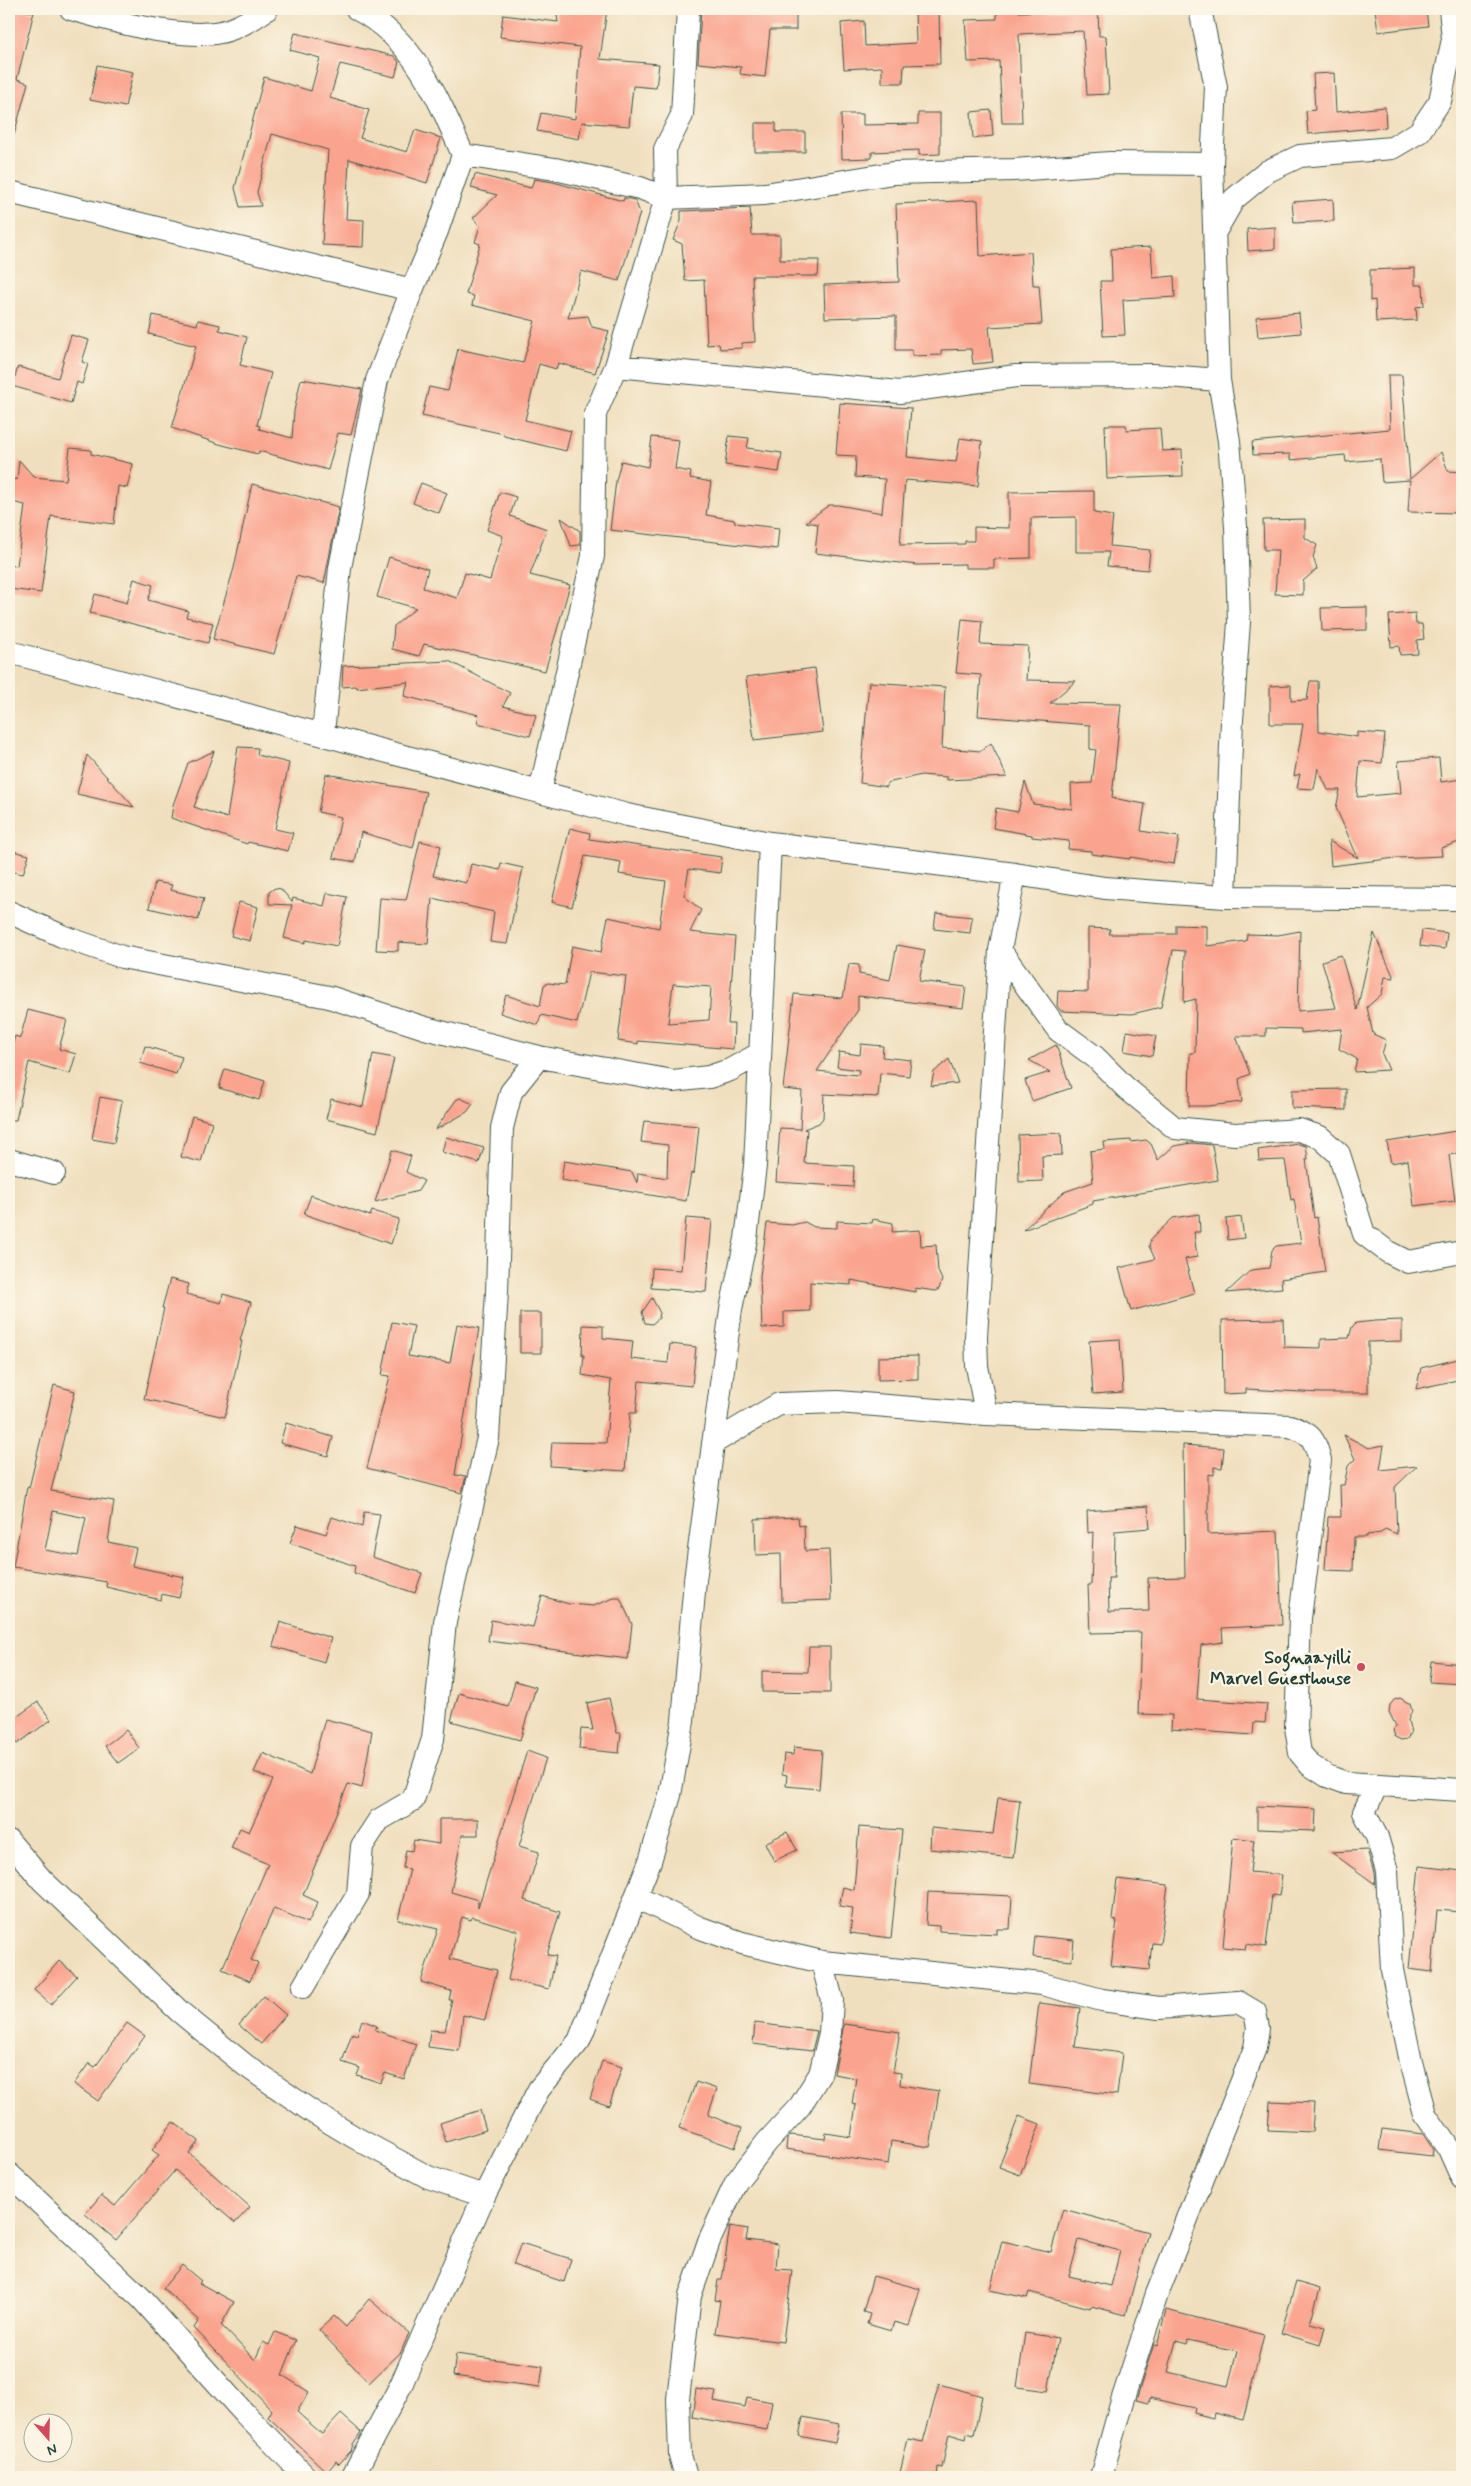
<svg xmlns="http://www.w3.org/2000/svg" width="1471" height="2486" font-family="Mynerve,sans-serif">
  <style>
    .building { fill: #faa48f; fill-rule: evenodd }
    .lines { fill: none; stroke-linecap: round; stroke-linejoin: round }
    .street-casing { stroke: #3e5549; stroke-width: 24 }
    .street { stroke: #fff; stroke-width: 22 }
    .poi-dot { fill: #d1495b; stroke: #fcf5e5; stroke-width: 2 }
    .labels { text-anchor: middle; stroke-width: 4.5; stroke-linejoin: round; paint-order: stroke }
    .poi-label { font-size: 18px; font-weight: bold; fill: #1f3d34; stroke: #fcf5e5; text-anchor: end }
  </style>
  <rect width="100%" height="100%" fill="#fcf5e5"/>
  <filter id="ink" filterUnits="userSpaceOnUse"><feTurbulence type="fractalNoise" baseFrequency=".02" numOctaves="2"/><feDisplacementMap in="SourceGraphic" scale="10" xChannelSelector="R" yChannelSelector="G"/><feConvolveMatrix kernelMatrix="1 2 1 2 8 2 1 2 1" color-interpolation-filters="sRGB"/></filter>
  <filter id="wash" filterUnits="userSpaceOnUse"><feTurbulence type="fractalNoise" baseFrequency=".0096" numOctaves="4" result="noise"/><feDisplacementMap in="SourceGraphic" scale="20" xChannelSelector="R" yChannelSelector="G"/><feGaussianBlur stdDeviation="1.12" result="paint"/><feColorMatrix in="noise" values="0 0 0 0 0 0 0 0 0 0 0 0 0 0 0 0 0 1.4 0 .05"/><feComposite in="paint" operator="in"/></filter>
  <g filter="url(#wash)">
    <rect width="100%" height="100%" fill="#f0dfbe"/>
    <g id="blocks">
      <!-- building -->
      <path class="building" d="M12 9 34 12 17 79 28 83 14 135 9 134V23Z
        M556 9H607L600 59 659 64 656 88 633 86 629 126 582 122 579 139 537 131 541 113 575 119 580 47 500 37 503 15 558 22Z
        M701 9H796V30H770L765 77 740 74 741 67 698 63Z
        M915 9H939L940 64 904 65 903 83H882V67L844 69 841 23 864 21 865 46 916 43Z
        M997 9H1019V12L1098 9 1099 36H1106L1109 94 1087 95 1083 31 1019 34 1022 123H1002L999 61 968 62 965 20 997 19Z
        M1375 9H1426L1428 26 1378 32Z
        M295 33 394 56 399 62 395 77 340 64 330 98 369 110 360 138 407 152 415 130 441 138 427 183 349 159 346 219 364 220 363 247 322 245 328 150 272 134 257 192 261 206 240 207 235 188 264 77 311 91 320 58 290 50Z
        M97 65 133 72 125 107 90 100Z
        M1334 73 1336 112 1385 107 1386 127 1308 134 1306 111 1315 110 1313 74Z
        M991 110 993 136 973 138 971 112Z
        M918 113H940V154L919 155V150L872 152V158L842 159 841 114H863V125L918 124Z
        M755 123H776V132H805V152H755Z
        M475 174 531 188 534 179 553 182 623 201 624 198 635 200 640 213 619 281 581 271 568 318 588 316 592 327 609 331 595 373 558 363 556 369 539 364 525 420 571 431 566 451 504 436V434L422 416 429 387 448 391 458 349 523 363 535 321 472 305 474 296 466 294 480 244 475 242 480 226 473 218 497 195 471 188Z
        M1333 199 1334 221 1294 223 1292 202Z
        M978 200 980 256 1031 252 1033 285H1039L1042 324 989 327 993 362 973 364 971 349 941 350V355L912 356V350H896V316L825 318 824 285 899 282 896 204Z
        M750 208 752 235H780V260H819L818 276H752L755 342 742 343V348L720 349 719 344 707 345 704 280 685 281 682 244 673 240 681 221V211Z
        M1275 227V249L1248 251 1247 229Z
        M1151 247 1153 278 1174 276 1175 297 1123 300 1125 335 1103 336 1100 281H1112L1111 249Z
        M1415 268V285H1423L1424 306 1416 307 1417 320 1376 322 1375 300 1370 301V270Z
        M1299 313 1301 333 1258 337 1256 317Z
        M153 315 197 325 198 320 220 325 219 330 247 337 240 365 271 373 257 425 260 426 259 429 292 438 294 411 301 379 362 389 351 435 338 433 328 470 259 451 258 454 219 444 172 428 196 346 149 334Z
        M71 335 89 340 82 362 88 364 82 384 77 382 71 403 12 386 18 367 58 378Z
        M1388 375H1402L1410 479 1441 452 1448 471 1462 472V513L1408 512 1410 480 1382 482 1380 459 1346 462 1345 455 1290 460V454L1253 455 1252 442 1390 429Z
        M840 403 911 408 907 457 956 462 960 438 982 441 978 486 905 480 900 545 965 544V541H974V527L1009 528V492L1094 491V513L1113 516 1110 546 1150 550 1148 570 1107 566 1109 552H1076V517L1031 518V558L994 559V568H965V564L917 565 815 553 818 524 806 522 829 505H838L882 513 885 479 855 477 856 456 836 455Z
        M1105 425H1126L1127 430 1160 428 1162 451 1182 450 1183 476 1107 479Z
        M729 436 749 438 747 448 782 453 779 472 725 465Z
        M652 437 679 440 675 469 691 472 690 478 711 482 706 515 735 520V523L779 528 777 549 610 530 616 481 621 461 648 467Z
        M70 448 91 450V454L133 464 127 488 118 486 114 524 51 516 41 593 9 589V565L17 566 25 505 9 501V478L17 480 19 460 34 477 66 480Z
        M421 483 447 493 439 513 413 503Z
        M252 484 339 507 324 583 296 576 274 654 213 639 234 568Z
        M500 492 516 497 510 516 547 529 530 575 570 585 545 671 424 644 419 656 392 649 394 626 416 608 377 597 389 557 428 569 423 588 457 598 465 573 490 580 503 536 487 530Z
        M561 518 580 531V545L571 546Z
        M1305 519V538L1317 545 1313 557 1317 569 1303 581V595L1275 594 1278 550H1264L1263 520Z
        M134 579 153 585 148 600 188 611 186 617 213 623 208 643 90 613 95 594 127 603Z
        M1367 607V630L1322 631 1321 608Z
        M1415 613 1416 624H1422L1424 639 1417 640 1418 654 1400 655 1399 646 1391 647 1389 615Z
        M962 619 982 621 980 644 1028 646 1026 680 1076 681 1050 703 1121 704 1112 798 1145 804 1141 831 1179 837 1174 864 1130 857V859L1091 854V851L1068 849 1069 841 1032 837V835L993 828 996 808 1018 812 1025 782 1033 804 1072 809 1071 784 1092 783 1096 750 1090 749V725L978 716 981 675 956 673Z
        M449 661 510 693 503 706 536 715 530 736 477 723 479 715 404 696 408 682 357 688 356 686 342 687 343 666Z
        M815 668 823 732 754 740 746 677Z
        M1310 681H1318L1319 731 1357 737V732L1385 734 1382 763 1360 761 1357 797 1401 793 1398 761 1439 758 1441 782 1462 779V841L1441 848 1442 856 1396 858 1331 866 1329 841 1358 858 1336 808 1340 790H1328L1318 768 1314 789 1297 788 1300 774 1294 776 1303 724H1270V686L1291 685V701L1307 700Z
        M869 682 945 687 942 748 981 751 991 743 1007 777 947 780V777L921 775 887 783V787L860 783Z
        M238 747 258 748 257 755 289 763 275 829 293 833 288 851 248 842 247 844 171 818 173 805 188 763 214 751 194 807 227 818Z
        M87 755 134 807 77 794Z
        M326 774 426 792 413 848 361 832 355 862 333 858 341 817 318 812Z
        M570 828 590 833 589 839 722 857 720 873 689 869 684 896 701 910 690 932 735 937 728 1024H734L733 1049 638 1041V1044L618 1041 626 976 589 972 577 1023 541 1015 538 1025 500 1013 506 995 540 1006 544 985 548 983 565 985 572 946 601 952 608 917 659 928 666 881 619 874 621 862 585 856 572 907 552 902ZM673 984 711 987 709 1020 668 1023Z
        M420 841 441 846 433 876 467 883 471 864 500 870 501 863 523 868 507 944 490 942 494 912 432 898 428 944 398 942V951L376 950 380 898 406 900Z
        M9 850 29 855 23 874 9 871Z
        M155 882 172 885 170 890 204 898 198 920 149 908Z
        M275 888 281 889 292 902 293 898 324 906 327 893 347 897 337 946 306 940 305 943 284 938 292 905 269 904V892Z
        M239 902 258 907 250 941 231 936Z
        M936 913 972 917 970 933 934 929Z
        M1176 925 1207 926V946L1246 941 1247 934 1278 935 1300 931 1298 1011 1336 1008 1322 961 1341 955 1357 1010 1374 933 1394 978 1385 977 1382 994 1367 1007 1373 1034 1386 1040 1382 1054 1389 1070 1354 1072 1357 1059 1339 1049 1342 1029 1301 1033V1029L1266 1028V1036H1236L1250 1074 1239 1079 1242 1102 1208 1106H1189L1190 1053H1195L1196 999 1184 1002 1185 951 1173 950 1161 1007 1132 1014 1061 1011 1057 1006 1058 991 1088 992V928L1110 929 1109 934H1176Z
        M1422 930 1447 933 1445 949 1420 946Z
        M897 945 925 950 919 981 966 987 963 1008 858 996V1010L817 1071 858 1075 859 1070 837 1067 839 1052 860 1055 861 1044 883 1046 882 1057 911 1060 909 1076 880 1073 878 1097 824 1094 823 1118 819 1123 804 1129 807 1130 804 1163 854 1166 853 1187 776 1182 780 1128 800 1129 802 1091 783 1089 794 994 843 998 849 964 859 965V974L890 980Z
        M28 1010 67 1020 59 1049 76 1054 70 1074 29 1062 16 1120H9V1057L15 1036 20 1038Z
        M1127 1031 1156 1036 1152 1056 1124 1051Z
        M1056 1045 1071 1088 1032 1101 1025 1080 1050 1072 1029 1060Z
        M145 1046 182 1057 176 1074 140 1063Z
        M373 1054 394 1058 377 1132 326 1119 331 1099 363 1107Z
        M949 1059 958 1083 931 1086 934 1072Z
        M225 1069 265 1081 259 1100 219 1088Z
        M1346 1089V1110L1292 1108V1090Z
        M100 1097 122 1101 114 1143 92 1139Z
        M460 1098 473 1104 467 1112 435 1130 456 1100Z
        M192 1116 212 1122 201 1162 181 1157Z
        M644 1121 699 1126 694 1174 691 1173 686 1201 561 1180 564 1161 632 1172 637 1183 638 1173 667 1178 668 1145 641 1142Z
        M1456 1131 1460 1153 1449 1155 1455 1201 1414 1206 1408 1160 1391 1163 1387 1142Z
        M1061 1133 1062 1155 1042 1156 1043 1181 1019 1182 1018 1135Z
        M446 1137 484 1148 479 1163 442 1152Z
        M1131 1140V1142L1146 1140 1151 1144 1158 1160 1174 1146 1192 1143 1212 1145 1218 1180 1093 1201V1204L1023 1230 1064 1192 1093 1182 1090 1151 1105 1149 1104 1142Z
        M1299 1144 1306 1146 1308 1159H1306L1314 1218 1317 1217 1325 1272 1281 1279 1282 1288 1226 1293 1251 1270 1269 1268 1272 1250 1276 1246 1301 1243 1294 1199 1291 1200 1285 1160 1259 1161 1258 1150Z
        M392 1150 411 1156 406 1172 424 1181 418 1191 375 1202Z
        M311 1195 370 1216 372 1211 399 1219 391 1244 304 1214Z
        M1199 1214 1200 1232H1194L1197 1257 1185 1259 1194 1293 1131 1311 1119 1268 1155 1259 1149 1246 1151 1239 1173 1218Z
        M1241 1217 1244 1238 1228 1240 1226 1219Z
        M686 1218 712 1220 706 1292 651 1288 652 1268 681 1270Z
        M873 1219 893 1223 892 1232 920 1230 921 1246 936 1245 938 1271 942 1280 939 1289 935 1291 915 1288V1292L851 1280V1285L810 1282V1311L784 1312V1327L762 1328 760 1276 767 1223 792 1225 805 1222 814 1227 837 1228V1221L872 1223Z
        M170 1279 189 1284 186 1294 221 1303 223 1294 251 1302 240 1341H242L225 1417 144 1399 164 1308H162Z
        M652 1298 660 1313 659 1318 652 1324 645 1323 642 1312Z
        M520 1313H541V1353H520Z
        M1283 1319 1284 1347 1321 1348V1339L1349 1338 1352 1327 1356 1323 1375 1321 1402 1320V1341L1368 1342V1393H1321L1246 1389V1393L1223 1394 1222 1320Z
        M392 1322 414 1326 408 1356 450 1363 457 1324 479 1328 455 1475 466 1476 462 1493 367 1468 390 1376 382 1375Z
        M583 1325 603 1326V1338L633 1341 631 1359 668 1363 670 1344 696 1347 692 1386 639 1381 636 1413H630L625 1471 550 1466 552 1442 606 1443 611 1380 582 1375 584 1355 582 1356Z
        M1120 1339 1123 1392 1093 1394 1089 1341Z
        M918 1356V1379L878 1380V1357Z
        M1462 1358V1379L1416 1389 1421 1368Z
        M54 1385 75 1391 51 1491 114 1501 108 1542 136 1548 132 1566 184 1577 179 1598 162 1594 161 1600 106 1587 107 1582 13 1567 27 1487 29 1488ZM53 1511 86 1518 78 1556 45 1550Z
        M286 1423 333 1437 328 1456 280 1443Z
        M1344 1435 1369 1448 1384 1445 1380 1470 1417 1466 1395 1487 1397 1534 1385 1529 1381 1533 1367 1535V1537H1354L1353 1571 1325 1570 1328 1517H1341L1340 1485H1344L1348 1466 1355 1459Z
        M1183 1445 1224 1448 1222 1468 1214 1467V1475L1208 1474V1534L1278 1531 1282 1625 1222 1628 1223 1642 1201 1645 1197 1699 1267 1704 1265 1723 1254 1722 1253 1735 1171 1729 1172 1715 1138 1714 1141 1632 1090 1633 1088 1585H1091L1093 1532 1088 1533 1087 1511 1148 1506 1150 1528 1115 1531 1114 1578H1108L1109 1612 1149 1611 1148 1578 1185 1577Z
        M364 1512 380 1514 372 1557 422 1573 415 1593 354 1573 355 1566 290 1543 297 1525 326 1534 332 1517 362 1527Z
        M798 1517 799 1526 804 1525 805 1551 829 1550 831 1600 782 1602 781 1554 756 1555 755 1519Z
        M542 1596 569 1604 593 1606 614 1598H620L632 1624 628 1659 488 1641 491 1620 533 1627Z
        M280 1622 331 1638 324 1662 273 1646Z
        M809 1647H830V1693L762 1692V1671L808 1672Z
        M1431 1661 1462 1664V1684L1429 1682Z
        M515 1681 536 1687 520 1740 451 1721 459 1693 508 1707Z
        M609 1698 617 1733H621L619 1753 579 1749 581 1729 593 1730 587 1703Z
        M1400 1698 1410 1704 1412 1711 1408 1720 1411 1733 1407 1739 1401 1740 1395 1737 1393 1730 1396 1726 1389 1712 1390 1705 1394 1700Z
        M38 1702 51 1720 17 1744 9 1732V1722Z
        M325 1719 372 1731 362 1788 348 1784 303 1895 318 1902 308 1923 274 1908 251 1960 258 1963 250 1981 222 1969 268 1864 231 1848 240 1828 249 1832 273 1780 254 1772 263 1753 310 1774Z
        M126 1730 139 1748 118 1763 105 1746Z
        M794 1747 822 1750 819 1789 786 1786 787 1775 782 1774 784 1754 793 1755Z
        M527 1751 546 1758 519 1846 539 1852 524 1900 560 1912 547 1955 556 1956 549 1989 508 1980 518 1931 472 1917 471 1920 462 1917 450 1959 497 1970 485 2020 463 2015 459 2051 428 2047 430 2030 445 2031 452 2000H449L451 1991 421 1982 438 1929 398 1920 410 1869 403 1868 406 1850 412 1851 414 1840 439 1844V1819H478V1835H462L451 1892 478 1900V1908Z
        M998 1798 1020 1800 1013 1858 930 1849 931 1828 993 1834Z
        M1257 1806 1316 1809 1315 1831 1257 1829Z
        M859 1827 902 1830 891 1938 850 1933 853 1908 839 1906 843 1887 854 1890Z
        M787 1832 797 1850 774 1861 765 1843Z
        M1233 1837 1254 1840 1250 1872 1282 1875 1279 1896 1272 1895 1266 1947 1246 1944 1245 1949 1223 1947Z
        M1367 1850 1374 1873 1375 1884 1331 1852Z
        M1419 1866 1462 1871V1912L1437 1910 1432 1972 1409 1969Z
        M1117 1879 1168 1885 1160 1944 1152 1943 1149 1970 1111 1966 1117 1921 1112 1920Z
        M928 1892 1012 1896 1010 1929H997V1934L939 1931V1926L926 1925Z
        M1035 1936 1074 1940 1072 1961 1033 1957Z
        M59 1961 77 1976 51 2005 34 1990Z
        M264 1996 286 2015 261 2044 239 2025Z
        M1039 2003 1080 2008 1075 2047 1122 2053 1117 2095 1029 2084Z
        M362 2020 377 2026 375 2030 416 2044 404 2079 385 2073 381 2083 357 2075 360 2068 342 2062 352 2033 357 2035Z
        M127 2023 145 2036 98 2101 74 2084 89 2063 95 2067Z
        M755 2023 817 2031 812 2051 753 2044Z
        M844 2024 900 2032 893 2072 901 2073 900 2085 939 2091 930 2147 891 2141 888 2164 786 2149 787 2139 791 2135 825 2139 826 2133 851 2137 856 2105 852 2104 856 2078 834 2074Z
        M602 2061 622 2067 609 2106 590 2099Z
        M696 2082 717 2089 708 2115 742 2128 735 2148 679 2128Z
        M1270 2101 1314 2103 1312 2132 1268 2130Z
        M480 2110 486 2130 446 2142 440 2123Z
        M1019 2116 1040 2124 1020 2175 999 2167Z
        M173 2122 199 2141 189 2153 250 2207 235 2223 175 2170 116 2240 85 2214 101 2195 115 2206 159 2155 152 2150Z
        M1382 2129 1423 2134 1433 2149 1432 2156 1379 2150Z
        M1063 2209 1148 2232 1126 2315 1091 2306 1090 2308 1029 2292 1027 2298 990 2290 1002 2241 1051 2252ZM1079 2240 1120 2251 1111 2286 1069 2276Z
        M730 2226 748 2229 746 2240 778 2244 776 2269 792 2270 783 2342 715 2333 720 2301 715 2300 718 2280H722Z
        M521 2243 571 2259 564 2282 513 2265Z
        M182 2265 201 2281 199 2283 234 2302 221 2325 255 2360 263 2342 269 2345 275 2332 296 2340 282 2375 309 2392 297 2412 322 2434 341 2414 361 2432 353 2444 351 2451 339 2464 336 2461 327 2472 268 2417 272 2410 194 2328 199 2320 163 2288Z
        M873 2276 920 2289 909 2326 894 2322 891 2331 867 2324 870 2314 863 2312Z
        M1296 2282 1320 2289 1310 2323 1325 2327 1320 2345 1281 2333Z
        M369 2299 409 2333 401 2352 369 2383 319 2330 334 2316 346 2327Z
        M1166 2310 1264 2335 1243 2420 1214 2413 1213 2418 1194 2413 1195 2408 1150 2398 1149 2403 1136 2400 1154 2344 1157 2345ZM1188 2340 1237 2351 1228 2386 1168 2372 1176 2341 1187 2344Z
        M1025 2333 1058 2338 1048 2391 1017 2387Z
        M456 2354 543 2366 540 2387 453 2376Z
        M939 2384 982 2396 974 2435 967 2433 966 2439 949 2434 942 2468 938 2467 937 2477H899L908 2439 923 2442Z
        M696 2389 716 2392 714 2401 745 2407 747 2397 772 2402 767 2430 692 2417Z
        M803 2417 839 2424 835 2443 799 2436Z"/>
    </g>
  </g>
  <g filter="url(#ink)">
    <use href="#blocks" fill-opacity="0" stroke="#3e5549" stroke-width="1"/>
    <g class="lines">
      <!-- street casing -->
      <g class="street-casing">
        <path id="street" d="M71 9C112 21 173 38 215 33 234 31 253 19 267 9
          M1200 9 1216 87 1212 164 1219 380 1229 441 1236 527 1239 622 1232 720 1225 897
          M463 155 555 169 640 188 666 198 765 194 893 173 1014 170 1110 163 1212 164
          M9 192 412 290
          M1216 230 1234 199 1268 171 1300 156 1392 148 1419 132 1440 101 1453 39 1450 9
          M616 366 900 392 1016 376 1154 375 1219 380
          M9 652 627 815 770 843 1015 874 1105 888 1225 897 1462 899
          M323 733 340 568 377 380 412 290 437 231 463 155C438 97 415 40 357 9
          M540 792 593 556 595 414 616 366 666 198 665 149 682 115 688 9
          M9 912 62 936 122 957 329 997 425 1028 539 1057 673 1081 709 1077 730 1070 759 1054
          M1000 950 1058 1030 1095 1057 1126 1088 1175 1128 1235 1134 1299 1130 1320 1137 1339 1154 1364 1234 1388 1252 1408 1262 1462 1252
          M9 1160 54 1173
          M986 1414 977 1366 976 1337 1000 950 1015 874
          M713 1443 779 1404 838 1402 986 1414 1290 1426C1312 1434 1314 1438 1320 1460L1300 1618 1296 1727 1300 1753 1310 1765 1327 1776 1346 1783 1462 1790
          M1376 1787 1364 1812 1377 1837 1387 1871 1392 1970 1411 2062 1425 2114 1449 2149 1462 2178
          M9 1841 42 1880 180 2012 245 2065 311 2111 354 2137 428 2177 484 2196
          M636 1897 698 1927 742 1943 822 1962 1042 1984 1102 2000 1159 2008 1238 2002 1255 2012 1258 2028 1255 2048 1157 2294 1122 2401 1101 2477
          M303 1987 358 1894 362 1846 379 1820 413 1800 433 1739 445 1622 488 1438 497 1292 502 1128 511 1092 539 1057
          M9 2174 141 2298 245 2414 306 2477
          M352 2477 401 2385 484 2196 539 2089 579 2041 650 1861 670 1795 683 1721 695 1580 731 1309 746 1239 755 1166 770 843
          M686 2477 680 2455 678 2399 690 2296 709 2241 736 2182 767 2142 800 2106 820 2074 830 2033 832 2000 822 1962"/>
      </g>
      <!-- street -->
      <use href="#street" class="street"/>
    </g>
  </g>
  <!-- markers -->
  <circle class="poi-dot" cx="1361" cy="1667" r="5"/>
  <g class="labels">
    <!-- poi labels -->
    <g class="poi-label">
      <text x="1351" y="1663">Sognaayilli<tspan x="1351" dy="21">Marvel Guesthouse</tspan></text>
    </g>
  </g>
  <!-- margin -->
  <rect width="1471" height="2486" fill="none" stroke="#fcf5e5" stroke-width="30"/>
  <!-- north arrow -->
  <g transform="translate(48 2438) rotate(160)"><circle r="24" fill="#fcf5e5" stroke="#a4ab9e"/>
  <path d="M0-4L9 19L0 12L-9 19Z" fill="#d1495b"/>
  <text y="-8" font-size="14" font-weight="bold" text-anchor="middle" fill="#1f3d34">N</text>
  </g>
</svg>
